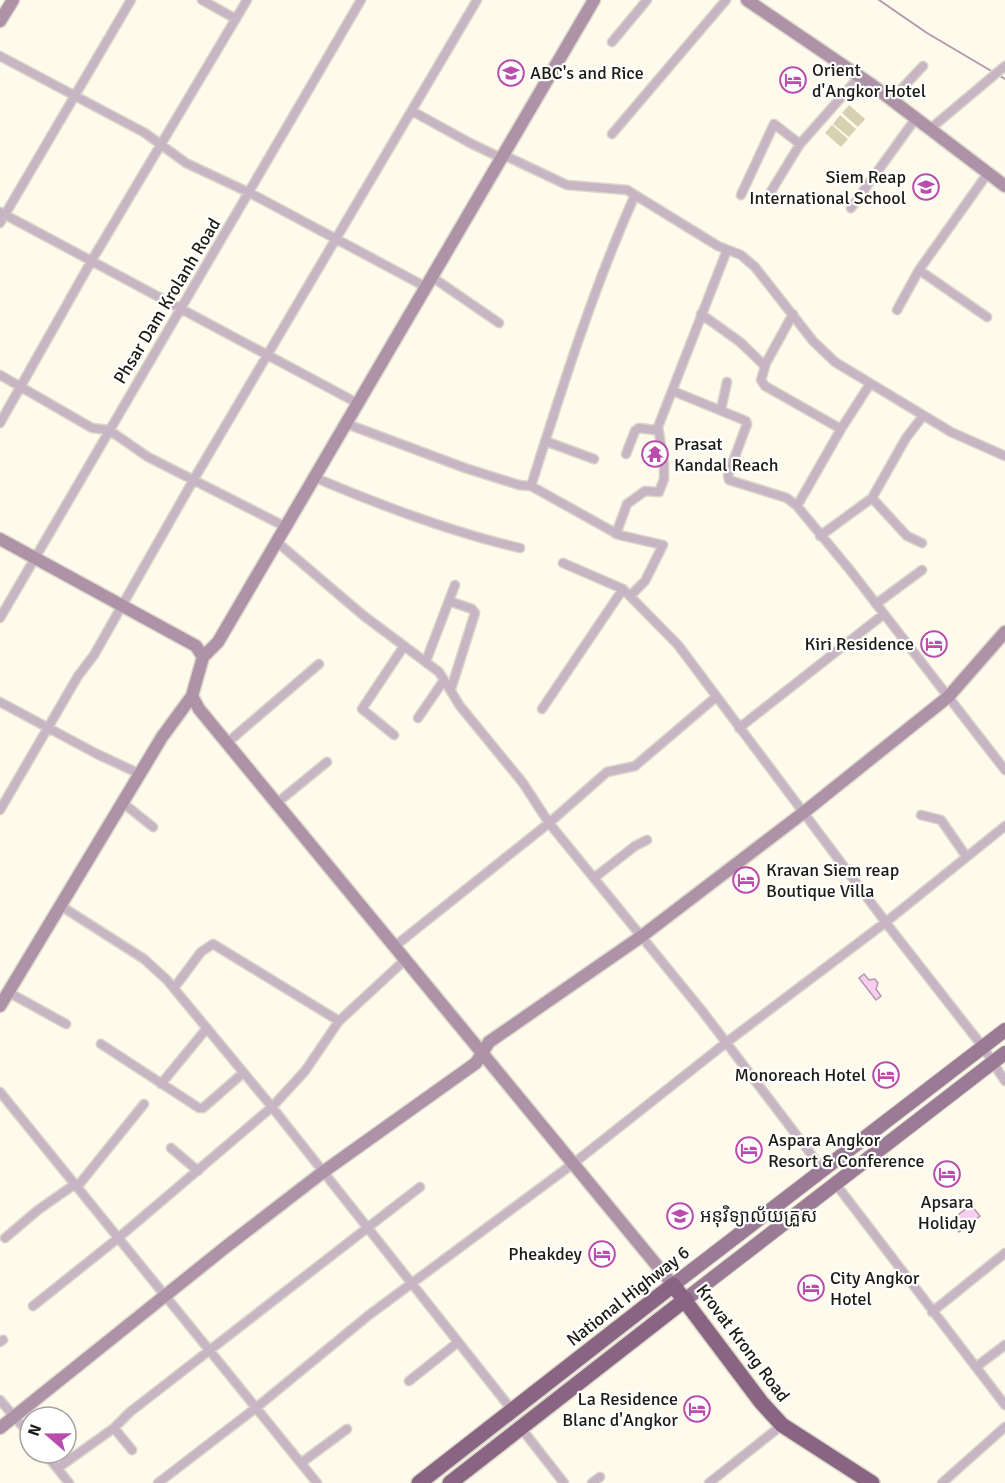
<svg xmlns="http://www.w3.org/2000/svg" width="1005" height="1483" font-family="Signika,'Noto Sans Khmer',sans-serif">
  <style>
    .green { fill: #d8d1b1 }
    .water { fill: #f8cef0; stroke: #b698ae; stroke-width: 1.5 }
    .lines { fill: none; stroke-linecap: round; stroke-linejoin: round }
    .stream { stroke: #b698ae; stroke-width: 2 }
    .street-casing { stroke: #dad7ca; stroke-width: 11 }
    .secondary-casing { stroke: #dad7ca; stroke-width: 15 }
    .primary-casing { stroke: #dad7ca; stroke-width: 16 }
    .highway-casing { stroke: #dad7ca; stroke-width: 18 }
    .street { stroke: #c7b5c3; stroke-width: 8 }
    .secondary { stroke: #ad92a8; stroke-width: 12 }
    .primary { stroke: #9a7a94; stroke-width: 14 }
    .highway { stroke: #896483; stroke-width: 15 }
    .labels { text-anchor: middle; stroke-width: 4.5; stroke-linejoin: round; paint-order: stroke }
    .poi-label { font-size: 18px; fill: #1d1b15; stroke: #fff; text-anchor: start }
    .street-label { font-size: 18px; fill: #1d1b15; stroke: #fff }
  </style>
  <rect width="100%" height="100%" fill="#fefbec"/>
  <!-- green -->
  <path class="green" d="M849 105 865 119 858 127 842 113Z
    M840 115 856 129 849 137 833 124Z
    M832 125 848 139 841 147 825 133Z"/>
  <!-- water -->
  <path class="water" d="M864 974 869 980 875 979 878 983 876 989 881 996 876 1000 859 978Z
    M971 1205 980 1216 959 1232 950 1221Z"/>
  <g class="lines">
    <!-- stream -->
    <path class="stream" d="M879 0 927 33 993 72
      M998 75 1005 79"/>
    <!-- street casing -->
    <g class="street-casing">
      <path id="street" d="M202 0 236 19
        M612 42 647 0
        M0 56 145 133 186 163 250 193 426 287
        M892 99 923 66
        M412 111 470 143 495 155 510 158 567 185 627 190 718 246 741 255 755 267 813 341 835 362 951 432 1005 456
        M930 129 1005 66
        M612 134 726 0
        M770 193 800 144 860 76
        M741 195 774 124 800 144
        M851 208 916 118
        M0 212 359 404
        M0 223 131 0
        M919 270 987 317
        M432 277 499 323
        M897 310 919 270 988 173
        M701 314 740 342 765 366
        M793 314 766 363 761 380 765 386 841 429
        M0 375 92 428 109 430 148 457 286 527
        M673 391 746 421 747 424 728 475 729 480 787 498 797 506 850 570 1005 770
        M721 409 727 382
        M0 423 92 260 247 0
        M347 424 465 468 519 485 531 486 619 535 663 545 645 581 630 596
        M545 441 594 459
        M626 454 635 431 639 428 654 430 658 427
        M316 478C382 506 450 532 520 548
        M531 486C562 388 593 289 635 195
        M872 498 907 536 922 543
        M797 506 841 429 870 384
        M616 534 627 504 645 491 659 492 664 479V464L658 427 727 250
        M820 536 872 498 906 438 923 416
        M277 542 364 616 439 672 460 706 523 783 549 823 703 1012 823 1170
        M563 563 623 589 678 645 893 932 983 1047 1005 1081
        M449 601 472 609 475 613 451 689
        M876 604 922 570
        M0 618 361 0
        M426 661 455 585
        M0 702 97 754 140 774
        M542 709 623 589
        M418 718 444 680
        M739 728 884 614
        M394 735 362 709 404 646
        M227 743 319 664
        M278 802 327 762
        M123 803 153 827
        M0 810 78 676 94 655 194 479 477 0
        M921 815 941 820 966 856
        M594 878 635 846 647 840
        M61 906 144 959 167 980 272 1107 512 1410
        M395 946 549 823 607 772 635 766 716 697
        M174 988 201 952 213 944 339 1021
        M8 992 66 1024
        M101 1044 199 1108H203L243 1073
        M161 1084 207 1028
        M0 1092 317 1483
        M171 1148 198 1171
        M835 1183 1005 1405
        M77 1187 144 1104
        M5 1238 38 1210 75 1184
        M33 1306 117 1239 272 1107 305 1071 339 1021 406 959
        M932 1312 1005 1253
        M0 1342 3 1340
        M976 1367 1005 1345
        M409 1381 457 1343
        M0 1400 30 1435
        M114 1428 132 1450
        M521 1428 564 1483
        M45 1453 69 1483
        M301 1463 347 1429
        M58 1468 114 1428 130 1412 420 1187
        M158 1483 257 1407 369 1315 574 1163 727 1042 886 922 1005 826
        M592 1483 600 1477
        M709 1483 782 1425
        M942 1483 1005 1427"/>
    </g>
    <!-- secondary casing -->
    <g class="secondary-casing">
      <path id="secondary" d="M747 0 872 85 1005 186
        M0 21 13 0
        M0 539 196 646 203 657 192 696 199 709 673 1285
        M203 657 218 642 594 0
        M0 1006 162 737 192 696
        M0 1428 227 1246 323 1172 476 1063 489 1042 642 936 803 813 948 697 1005 632"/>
    </g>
    <!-- primary casing -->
    <g class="primary-casing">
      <path id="primary" d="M673 1285 1005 1030
        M686 1299 1005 1053"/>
    </g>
    <!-- highway casing -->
    <g class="highway-casing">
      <path id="highway" d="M419 1483 673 1285 761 1402 782 1425 872 1483
        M450 1483 686 1299"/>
    </g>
    <!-- street -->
    <use href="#street" class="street"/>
    <!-- secondary -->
    <use href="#secondary" class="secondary"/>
    <!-- primary -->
    <use href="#primary" class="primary"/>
    <!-- highway -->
    <use href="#highway" class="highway"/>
  </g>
  <!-- icons -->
  <defs>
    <g id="school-ring" transform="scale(1.35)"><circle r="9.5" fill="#fff" stroke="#b94cac" stroke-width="1.5"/><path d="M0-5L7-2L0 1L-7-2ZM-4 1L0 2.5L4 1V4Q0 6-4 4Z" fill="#b94cac"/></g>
    <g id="hotel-ring" transform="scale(1.35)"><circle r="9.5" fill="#fff" stroke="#b94cac" stroke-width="1.5"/><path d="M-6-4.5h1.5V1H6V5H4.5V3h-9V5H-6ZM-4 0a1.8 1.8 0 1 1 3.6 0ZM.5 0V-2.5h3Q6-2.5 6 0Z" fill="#b94cac"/></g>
    <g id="temple-ring" transform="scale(1.35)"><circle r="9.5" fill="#fff" stroke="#b94cac" stroke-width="1.5"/><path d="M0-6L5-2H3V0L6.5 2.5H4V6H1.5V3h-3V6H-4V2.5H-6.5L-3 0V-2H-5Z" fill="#b94cac"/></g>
  </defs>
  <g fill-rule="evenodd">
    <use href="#school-ring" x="511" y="73"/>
    <use href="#hotel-ring" x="793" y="80"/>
    <use href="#school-ring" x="926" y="187"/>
    <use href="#temple-ring" x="655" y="454"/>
    <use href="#hotel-ring" x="934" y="644"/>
    <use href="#hotel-ring" x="746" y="880"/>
    <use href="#hotel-ring" x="886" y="1075"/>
    <use href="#hotel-ring" x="749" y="1150"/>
    <use href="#hotel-ring" x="947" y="1174"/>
    <use href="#school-ring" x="680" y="1216"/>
    <use href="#hotel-ring" x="602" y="1254"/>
    <use href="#hotel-ring" x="811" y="1288"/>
    <use href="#hotel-ring" x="697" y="1409"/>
  </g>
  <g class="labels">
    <!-- poi labels -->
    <g class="poi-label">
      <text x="812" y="76">Orient<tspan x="812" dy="21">d'Angkor Hotel</tspan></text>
      <text x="530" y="79">ABC's and Rice</text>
      <text x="906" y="183" text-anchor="end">Siem Reap<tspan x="906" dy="21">International School</tspan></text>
      <text x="674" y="450">Prasat<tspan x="674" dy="21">Kandal Reach</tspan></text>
      <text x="914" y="650" text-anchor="end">Kiri Residence</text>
      <text x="766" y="876">Kravan Siem reap<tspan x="766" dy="21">Boutique Villa</tspan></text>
      <text x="866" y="1081" text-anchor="end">Monoreach Hotel</text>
      <text x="768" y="1146">Aspara Angkor<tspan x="768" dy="21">Resort &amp; Conference</tspan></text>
      <text x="947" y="1208" text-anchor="middle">Apsara<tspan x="947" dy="21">Holiday</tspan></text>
      <text x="700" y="1222">អនុវិទ្យាល័យគ្រួស</text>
      <text x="582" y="1260" text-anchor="end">Pheakdey</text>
      <text x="830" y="1284">City Angkor<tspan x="830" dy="21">Hotel</tspan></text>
      <text x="678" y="1405" text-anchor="end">La Residence<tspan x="678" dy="21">Blanc d'Angkor</tspan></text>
    </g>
    <!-- street labels -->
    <g class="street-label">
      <text transform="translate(167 301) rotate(-59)" y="6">Phsar Dam Krolanh Road</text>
      <text transform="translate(628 1296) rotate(-38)" y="6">National Highway 6</text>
      <text transform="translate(743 1343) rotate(53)" y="6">Krovat Krong Road</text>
    </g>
  </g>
  <!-- north arrow -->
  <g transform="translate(48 1435) rotate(290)"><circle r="28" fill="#ffffff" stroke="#a5a4a1" stroke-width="1.5"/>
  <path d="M0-4.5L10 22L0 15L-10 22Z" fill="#b94cac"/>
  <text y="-9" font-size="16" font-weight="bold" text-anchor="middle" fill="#1d1b15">N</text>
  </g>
</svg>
